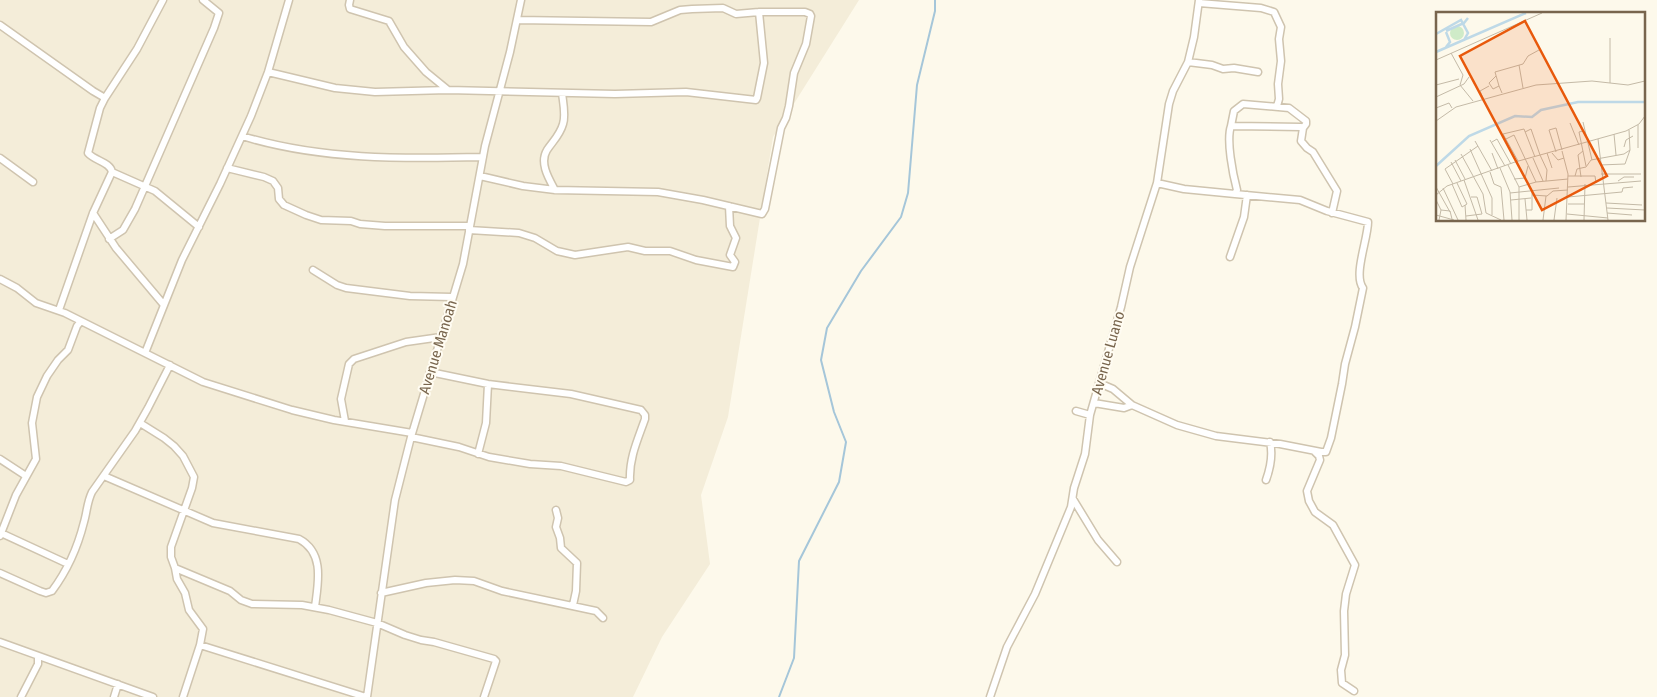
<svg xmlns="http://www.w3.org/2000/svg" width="1657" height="697" font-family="'Fira Sans Condensed',sans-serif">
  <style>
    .residential { fill: #f4edd9 }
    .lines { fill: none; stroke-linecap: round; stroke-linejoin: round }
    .stream { stroke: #a5c6d9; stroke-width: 2 }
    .minor-casing { stroke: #cfc4af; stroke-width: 9 }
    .minor { stroke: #fff; stroke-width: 6 }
    .labels { text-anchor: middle; stroke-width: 4; stroke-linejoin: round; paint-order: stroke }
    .street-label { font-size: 15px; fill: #78654d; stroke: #fffcf2 }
    .inset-river { fill: none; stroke: #bed9e7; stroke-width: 2.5 }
    .inset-road { fill: none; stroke: #c4baa7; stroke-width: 1 }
    .view { fill: #e8590c; fill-opacity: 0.15; stroke: #e8590c; stroke-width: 2.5 }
    .inset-edge { fill: none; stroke: #78654d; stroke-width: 2.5 }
  </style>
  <rect width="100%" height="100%" fill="#fdf9eb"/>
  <!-- residential -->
  <path class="residential" d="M0 0H859L773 137 728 417 701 495 710 564 662 637 633 697H0Z"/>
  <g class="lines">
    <!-- stream -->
    <path class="stream" d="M779 697 794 658 799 561 839 482 846 442 834 412 821 360 827 328 861 271 901 217 908 193 917 85 935 11V0"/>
    <!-- minor casing -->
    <g class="minor-casing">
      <path id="minor" d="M350 0 349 5 350 9 389 21 404 47 426 72 448 90
        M1199 3 1261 8 1274 12 1281 27 1279 39 1281 61 1278 84 1279 99 1277 106
        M0 25 93 91 105 98
        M1188 62 1212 65 1223 69 1234 68 1258 72
        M268 72 335 88 375 92 448 90 615 94 686 92 756 100 757 98 764 63 759 12
        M1231 126 1234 111 1243 104 1289 108 1306 121V124L1303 128
        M242 136C320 160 402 159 483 157
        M0 158 33 182
        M227 168 264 177 273 181 278 188 279 199 284 205 306 215 321 220 351 221 360 224 385 226H469
        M112 172 155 191 199 227
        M480 176 523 186 555 190 658 192 703 200 762 214 765 209 781 128 786 118 789 106 794 73 806 44 811 16 810 14 805 12H759L736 14 723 8 692 9 680 10 651 22 517 20
        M1157 183 1184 189 1235 194 1237 190C1233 175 1226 140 1231 126L1301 127 1303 128 1301 141 1307 148 1313 152 1337 191 1332 213
        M555 190C549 179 539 163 547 150 553 141 560 135 563 124 566 115 563 102 562 93
        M93 213 116 248 164 305
        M469 230 519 233 535 238 557 251 575 255 628 247 645 251H670L696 260 733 267 735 262 730 255 736 238 730 226 729 206
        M109 239 123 230 135 209 214 28 219 13 203 0
        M1230 257 1244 217 1247 195
        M313 270 337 285 346 288 410 296 452 297
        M0 279 17 288 36 303 65 313 203 382 292 410 334 420 412 433
        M59 310 93 213 112 172C110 162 95 161 88 153L100 108 105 98 137 49 163 0
        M145 353 182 260 220 184 251 116 268 72 289 0
        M1099 383 1113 389 1132 405 1177 425 1216 436 1280 444 1321 452H1326L1331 438 1342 384 1345 364 1355 327 1363 288C1353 275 1368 239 1368 222L1327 211 1300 200 1235 194
        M1094 403 1124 408 1132 405
        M1076 411 1090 415
        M345 421 341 399 349 364 354 359 406 342 441 337
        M140 423 164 438 174 446 183 456 194 477 192 488 171 547V557L175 568 177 579 185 593 189 610 203 629 200 645 183 697
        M411 437 459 447 489 457 530 464 561 466 626 482 630 480C629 458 638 439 645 419V415L641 410 571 394 488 384 430 372
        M1314 451 1319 456 1320 460 1307 491 1309 501 1315 512 1333 525 1355 565 1346 594 1344 611 1345 655 1341 670 1342 683 1354 691
        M478 454 486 423 488 384
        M0 459 26 476
        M104 476 213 523 299 539C325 553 318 583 315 607
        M1266 480C1270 469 1273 455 1270 442
        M1073 499 1098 540 1117 562
        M556 510 558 518 556 527 560 538 561 548 577 563 576 591 573 605
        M1 533 68 564
        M0 536 16 495 36 459 32 423 37 397 47 376 58 360 68 350 77 326 81 321
        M175 568 230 591 241 600 252 604 302 605 329 610 377 623 405 635 421 640 434 642 494 659 496 661 484 697
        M0 573 40 591 46 593 52 591C67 571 78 546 84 522 87 512 87 502 92 492L135 431 148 408 170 365
        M381 593 426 583 455 580 474 581 502 591 596 611 603 618
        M0 642 153 697
        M200 645 366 697
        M21 697 38 664V656
        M114 697 118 684
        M367 697 395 500 411 437 463 264 485 146 510 52 521 0
        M990 697 1007 647 1035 594 1071 507 1074 488 1085 454 1090 415 1121 307 1130 267 1157 183 1169 104 1173 91 1188 62 1194 37 1199 0"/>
    </g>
    <!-- minor -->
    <use href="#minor" class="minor"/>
  </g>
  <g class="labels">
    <!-- street labels -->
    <g class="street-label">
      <text transform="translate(438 347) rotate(-73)" y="5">Avenue Manoah</text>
      <text transform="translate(1108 353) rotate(-74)" y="5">Avenue Luano</text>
    </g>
  </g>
  <!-- overview -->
  <g transform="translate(1436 12)">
    <rect width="209" height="209" fill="#fdf9eb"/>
    <path d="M14 21a7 7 0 1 1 14 0a7 7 0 1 1-14 0Z" fill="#cfebc8"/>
    <path class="inset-river" d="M10 19 28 11 32 6M10 20 14 30 10 35M0 22 25 8 32 21 28 28M0 40 90 1M0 154 33 124 79 104 96 105 105 98 142 90H209"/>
    <path class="inset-road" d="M174 26V71M15 41 27 63 24 73 37 89M0 48 106 1M83 53 87 76M60 64 53 71 57 77 63 74 66 81M0 73 23 67M63 74 59 60 87 52 92 44 103 38M0 85 28 72 33 65M47 86 44 79 53 74M0 96 13 91 16 96M0 109 20 95 100 73 156 69 192 73 209 69M147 110 156 148M134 111 143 133M147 119 143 120 150 154M89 120 95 117 104 143M178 122 180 143M70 127 78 123 100 170M162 127 172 208M54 128 69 154M39 129 56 159M56 130 61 127 75 152M188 135 190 128 197 124M202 136V113M34 137 56 186V203M126 139 132 162 130 208M120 140 113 118 120 116 126 138M56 141 62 157M111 141 116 156M116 141 122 148 128 146M25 142 47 182 50 201 65 208M104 143 111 158 110 169M97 146 107 169M19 148 29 167M82 149 67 122 88 117 99 145M15 150 25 169M72 153 83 175V208M164 153 189 152 194 138M64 156 74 180 76 208M54 160 58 172 65 175 68 208M165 162H205M132 164H159L160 171M139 164 141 157 150 155 155 148 188 142 194 138 193 118M145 165 142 143 147 139M78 167 89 166 92 154M28 168 42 208M182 169 188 165H198M16 172 26 195 31 192 21 171M17 172 9 157 42 134M0 175 14 200M83 175 100 170 132 167M132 175 205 169M7 176 22 208M74 181 123 176M0 183 11 174 79 150 190 119 203 112 209 104M96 183 111 184 117 179 132 178M132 185 186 180 187 176 197 175M89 187 91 208M0 188 5 198 3 208M75 188 95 186M170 191 206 193M132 192H148M29 193 30 208M171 196 209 198M5 198 14 199 16 207M90 198H96V179M171 201 196 203M131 202 172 206M0 203 18 208M30 204 46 202 41 185H35M107 208 110 184M118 208 121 186M148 208 149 172"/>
    <path class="view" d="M89 9 171 164 106 198 24 44Z"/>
    <rect width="209" height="209" class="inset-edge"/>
  </g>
</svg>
